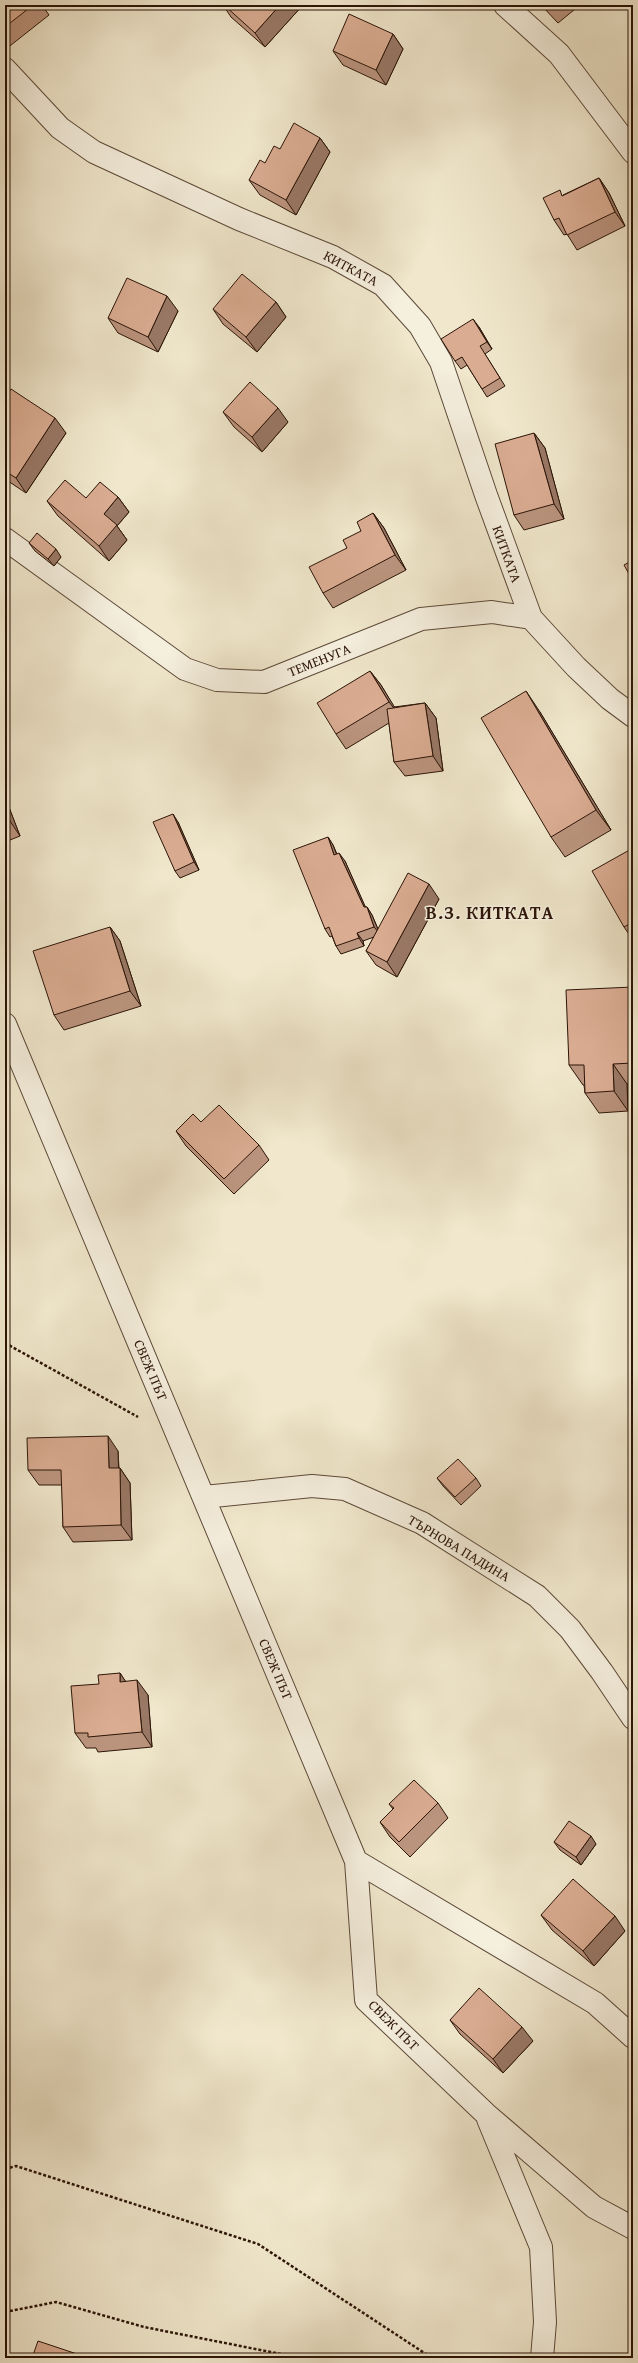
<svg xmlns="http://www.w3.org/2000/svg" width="638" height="2363" font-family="'Gentium Book Plus',serif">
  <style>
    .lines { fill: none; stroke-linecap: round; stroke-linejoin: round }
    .minor-casing { stroke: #5c4938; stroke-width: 24 }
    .path { stroke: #2b1407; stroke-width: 2.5; stroke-dasharray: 3 2; stroke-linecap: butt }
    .minor { stroke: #f5efde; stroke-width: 22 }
    .wall { fill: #bb947e; stroke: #2b1407 }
    .shaded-wall { fill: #997866; stroke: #2b1407 }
    .building { fill: #daac92; stroke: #2b1407 }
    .labels { text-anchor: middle; stroke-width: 3; stroke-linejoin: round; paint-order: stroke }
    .street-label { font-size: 14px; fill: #2b1407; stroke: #f5efde }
    .district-label { font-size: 18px; font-weight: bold; letter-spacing: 1px; fill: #2b1407; stroke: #f5efde }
  </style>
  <rect width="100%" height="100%" fill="#f0e7cc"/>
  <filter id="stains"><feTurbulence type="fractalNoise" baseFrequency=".005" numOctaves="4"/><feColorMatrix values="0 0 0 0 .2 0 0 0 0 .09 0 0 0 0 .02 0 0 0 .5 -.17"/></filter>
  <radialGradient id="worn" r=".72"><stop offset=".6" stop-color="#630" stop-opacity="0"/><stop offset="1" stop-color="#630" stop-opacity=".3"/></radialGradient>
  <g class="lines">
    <!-- minor casing -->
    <g class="minor-casing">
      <path id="minor" d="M505 5 559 54 633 152
        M5 69 60 128 94 152 239 219 333 257 383 285 420 326 441 362 486 495 531 618
        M5 539 185 669 217 680 264 682 421 619 492 612 531 618 576 667 610 699 633 716
        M5 1024 356 1861 366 2000 486 2114 594 2207 633 2228
        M204 1497 312 1486 345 1489 422 1523 537 1596 570 1629 602 1672 633 1718
        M356 1861 595 2003 633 2037
        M488 2119 541 2247 545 2322 542 2358"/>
    </g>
    <!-- path -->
    <path class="path" d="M5 1343 138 1417
      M5 2169 16 2166 258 2244 432 2358
      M5 2312 56 2302 144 2327 301 2358"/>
    <!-- minor -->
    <use href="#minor" class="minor"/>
  </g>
  <!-- wall -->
  <path class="wall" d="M5 5H42L49 15 6 49 5 48Z
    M223 5H301L302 6 265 47 231 17Z
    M541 5H580L558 23Z
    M393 34 403 49 386 85 343 65 333 51Z
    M320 138 330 152 296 215 260 195 249 180 265 163 280 149Z
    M599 178 609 193 625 226 577 250 567 234 564 235 554 220 563 195Z
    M276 302 286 317 257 352 223 324 213 309Z
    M178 311 158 352 118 333 108 318Z
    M479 327 492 349 485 354 505 386 487 397 467 365 461 369 455 361Z
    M5 397 66 433 26 493 5 479Z
    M223 412 288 422 262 452 234 427Z
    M534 433 545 448 564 519 524 530 514 515Z
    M118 497 129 512 117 526 127 540 109 561 58 516 47 501 86 498Z
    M373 513 384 528 406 570 333 608 323 593 347 548 361 531Z
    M29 543 61 557 54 566 35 551Z
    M370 671 381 685 394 707 425 703 436 718 443 771 405 776 394 762 389 723 346 749 336 734Z
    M540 712 611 830 565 857 551 837Z
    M5 797 20 836 5 842Z
    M178 822 199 870 180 878 175 871Z
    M328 837 333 845 337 854 345 861 365 907H367L372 915 378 929 439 899 397 977 376 965 366 951 374 937 363 941 364 946 341 954 336 946 332 936 330 937 325 929Z
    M633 848V940L624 927Z
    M110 927 120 941 141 1006 64 1030 54 1015Z
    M633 987V1084H627L628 1111 599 1113 585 1093 584 1085H583L569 1065Z
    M176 1131 259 1145 269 1160 234 1194 186 1146Z
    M118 1451 119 1468H120L130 1483 132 1540 73 1542 63 1527 62 1485H39L28 1470Z
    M437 1478H476L481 1486 461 1505 443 1486Z
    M120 1673 125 1681 148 1695 152 1747 98 1752 96 1748H86L75 1733 99 1684Z
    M438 1803 448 1818 410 1857 390 1837 380 1822 393 1809 389 1804Z
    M554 1842 596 1844 581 1865 560 1850Z
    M541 1915 625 1931 594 1966 552 1930Z
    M450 2020 533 2041 503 2073 460 2034Z"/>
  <!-- shaded-wall -->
  <path class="shaded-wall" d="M280 5H301L302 6 265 47 255 33Z
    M393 34 403 49 386 85 376 70Z
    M320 138 330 152 296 215 286 200Z
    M599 178 609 193 625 226 615 212Z
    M167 296 178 311 158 352 148 337Z
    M276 302 286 317 257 352 246 337Z
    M473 319 479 327 492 349 487 342Z
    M278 408 288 422 262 452 252 437Z
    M55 418 66 433 26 493 16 478Z
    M534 433 545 448 564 519 554 504Z
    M118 497 129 512 117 526 127 540 109 561 99 546 104 514Z
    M373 513 384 528 406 570 395 555Z
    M56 549 61 557 54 566 48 559Z
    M370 671 381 685 400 716 389 702Z
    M526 691 540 712 611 830 596 810Z
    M425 703 436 718 443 771 433 756Z
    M5 797 20 836 10 821 5 808Z
    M173 814 178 822 199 870 194 862Z
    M328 837 333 845 340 863 334 855Z
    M339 853 345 861 369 915 364 907Z
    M429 884 439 899 397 977 387 962Z
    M367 907 372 915 380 934 374 927Z
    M110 927 120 941 141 1006 130 991Z
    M357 933 363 941 364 946 359 938Z
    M613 1064 627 1084 628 1111 614 1091Z
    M108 1436 118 1451 119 1483 109 1468Z
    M120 1468 130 1483 132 1540 121 1525Z
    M120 1673 130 1688 120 1682Z
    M137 1680 148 1695 152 1747 142 1732Z
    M591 1836 596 1844 581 1865 576 1857Z
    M615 1916 625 1931 594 1966 583 1951Z
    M522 2027 533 2041 503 2073 493 2059Z"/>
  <!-- building -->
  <path class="building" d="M5 5H33L5 27Z
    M224 5H280L255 33Z
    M349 14 393 34 376 70 333 51Z
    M294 123 320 138 286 200 249 180 260 160 265 163 274 146 280 149Z
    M599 178 615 212 567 235 559 218 554 220 543 198 560 190 562 196Z
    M242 274 276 302 246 337 213 309Z
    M127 278 167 296 148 337 108 318Z
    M473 319 487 342 480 346 500 378 482 389 462 357 455 361 441 339Z
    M250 382 278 408 252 437 223 412Z
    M11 389 55 418 16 478 5 471V397Z
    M534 433 554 504 514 515 495 444Z
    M65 480 86 498 100 482 118 497 104 514 117 525 99 546 47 501Z
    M373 513 395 555 323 593 309 567 347 548 343 540 361 531 357 522Z
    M37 533 56 549 48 559 29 543Z
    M633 560V581L624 565Z
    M370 671 389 702 336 734 317 703Z
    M526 691 596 810 551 837 481 718Z
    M425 703 433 756 394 762 387 709Z
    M5 808 10 821 5 823Z
    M173 814 194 862 175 871 153 822Z
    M328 837 334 855 339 853 364 907H367L374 927 357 933 359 938 336 946 329 927 325 929 293 850Z
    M633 848V922L624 927 592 871Z
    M408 873 429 884 387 962 366 951Z
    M110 927 130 991 54 1015 33 951Z
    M633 987V1063L613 1064 614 1091 585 1093 584 1065H569L566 990Z
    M219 1105 259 1145 224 1179 176 1131 193 1114 201 1122Z
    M108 1436 109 1468H120L121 1525 63 1527 61 1470H28L27 1438Z
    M458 1459 476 1478 455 1497 437 1478Z
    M120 1673V1682L137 1680 142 1732 88 1737V1733H75L71 1686 99 1684 98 1675Z
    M414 1780 438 1803 399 1842 380 1822 394 1808 389 1804Z
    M569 1821 591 1836 576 1857 554 1842Z
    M573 1879 615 1916 583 1951 541 1915Z
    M479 1988 522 2027 493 2059 450 2020Z
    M38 2341 80 2355 79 2358H32Z"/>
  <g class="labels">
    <!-- street labels -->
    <g class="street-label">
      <text transform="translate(351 268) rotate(28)" y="5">КИТКАТА</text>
      <text transform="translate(507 554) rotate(70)" y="5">КИТКАТА</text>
      <text transform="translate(319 660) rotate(-22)" y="5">ТЕМЕНУГА</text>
      <text transform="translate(151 1370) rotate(67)" y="5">СВЕЖ ПЪТ</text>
      <text transform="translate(459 1548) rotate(31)" y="5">ТЪРНОВА ПАДИНА</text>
      <text transform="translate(276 1669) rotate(67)" y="5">СВЕЖ ПЪТ</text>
      <text transform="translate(394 2025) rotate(45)" y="5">СВЕЖ ПЪТ</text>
    </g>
    <!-- district labels -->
    <g class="district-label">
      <text x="490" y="919">В.З. КИТКАТА</text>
    </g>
  </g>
  <!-- margin -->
  <rect width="638" height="2363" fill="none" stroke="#f0e7cc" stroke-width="20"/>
  <rect x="6" y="6" width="626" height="2351" fill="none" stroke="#2b1407" stroke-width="2"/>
  <rect x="10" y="10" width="618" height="2343" fill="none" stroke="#2b1407"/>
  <rect width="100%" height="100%" filter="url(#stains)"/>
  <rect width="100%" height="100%" fill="url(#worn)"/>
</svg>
